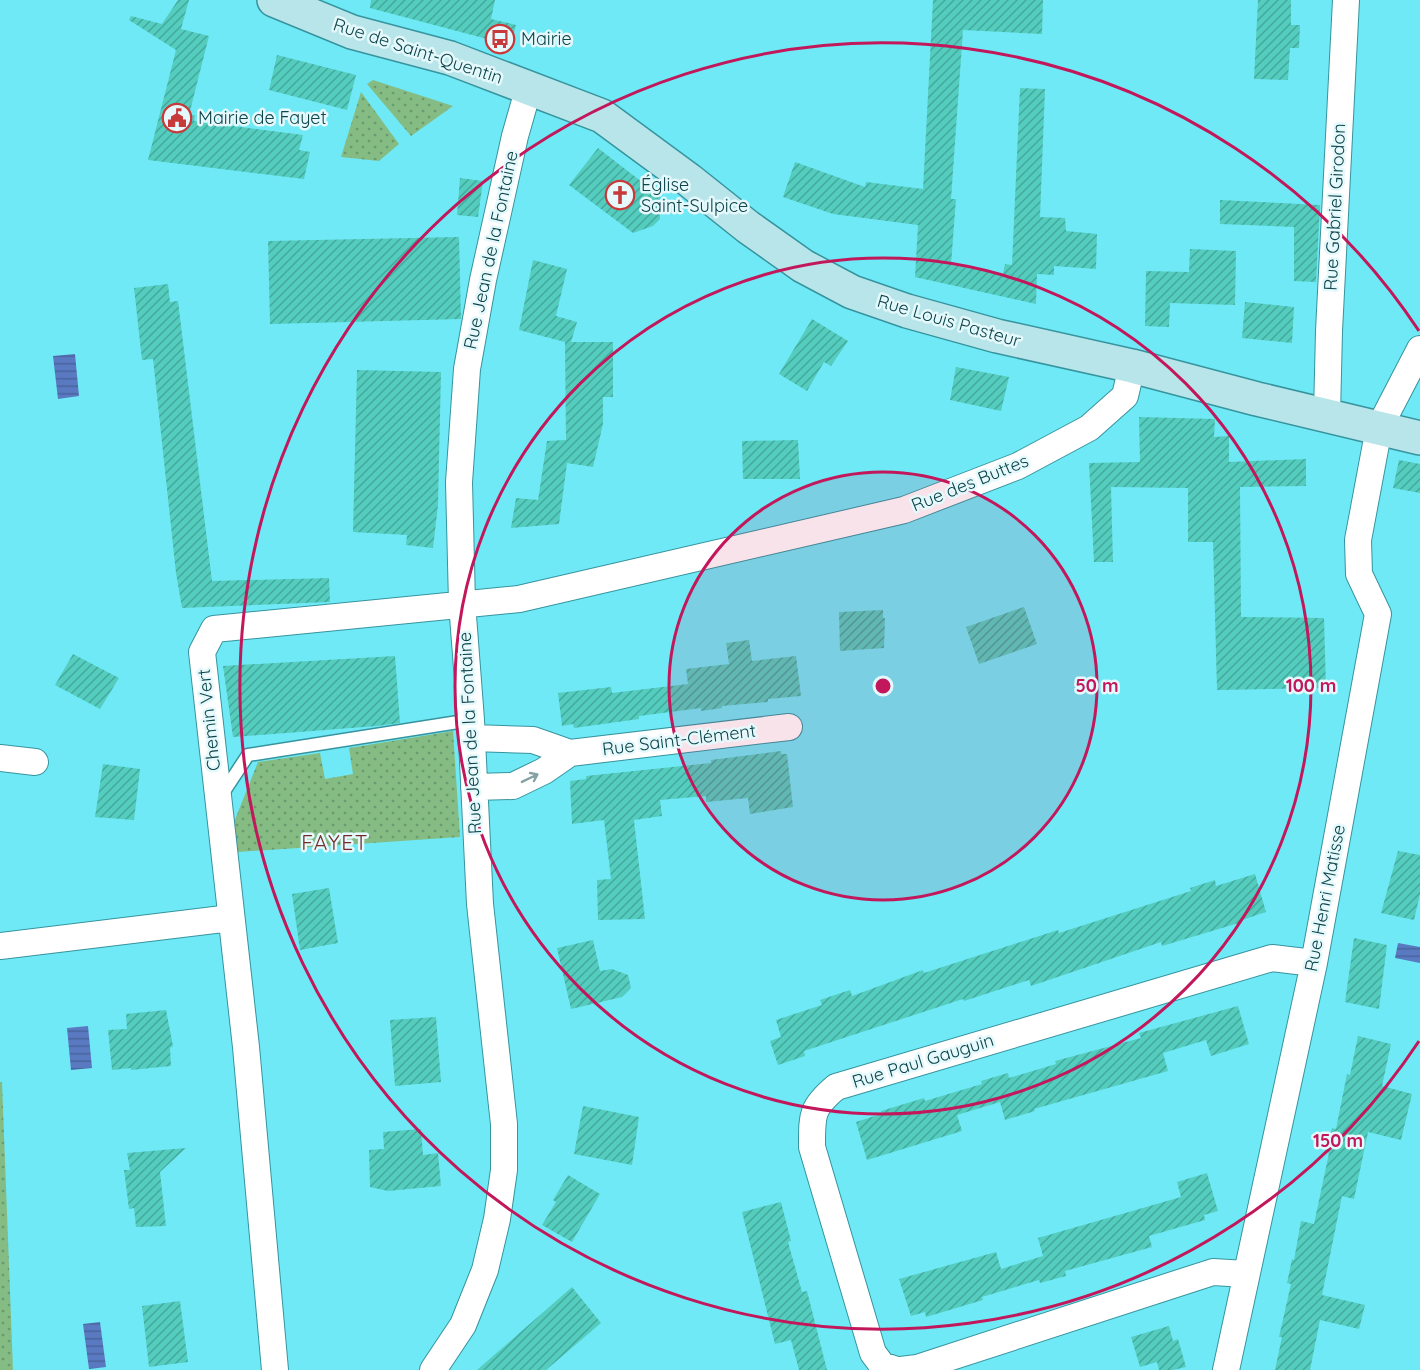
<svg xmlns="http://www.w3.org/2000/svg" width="1420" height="1370" font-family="Quicksand,sans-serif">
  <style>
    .grass { fill: url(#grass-dots) }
    .water { fill: url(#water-rules) }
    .building { fill: url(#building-hatch) }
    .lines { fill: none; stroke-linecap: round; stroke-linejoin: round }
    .service-casing { stroke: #36949e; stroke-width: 15 }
    .minor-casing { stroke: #36949e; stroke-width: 28 }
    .secondary-casing { stroke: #36949e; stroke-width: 36 }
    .service { stroke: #fff; stroke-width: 12 }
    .minor { stroke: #fff; stroke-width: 26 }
    .secondary { stroke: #b8e5e9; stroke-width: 33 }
    .oneway { stroke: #86a2a4 }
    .ring { fill: none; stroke: #c2185b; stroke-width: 3 }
    .labels { text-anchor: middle; stroke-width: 5; stroke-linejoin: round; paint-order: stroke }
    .poi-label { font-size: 18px; fill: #0c4449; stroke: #e5f9fc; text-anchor: start }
    .street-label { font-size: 18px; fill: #0c4449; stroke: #e5f9fc }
    .quarter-label { font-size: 21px; letter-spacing: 1.5px; fill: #712b28; stroke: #e5f9fc }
    .centre { fill: #c2185b; stroke: #e5f9fc; stroke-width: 3 }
    .ring-label { font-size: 18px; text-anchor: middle; font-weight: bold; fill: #c2185b; stroke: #e5f9fc; stroke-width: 5; stroke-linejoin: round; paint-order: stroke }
  </style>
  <defs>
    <pattern id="grass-dots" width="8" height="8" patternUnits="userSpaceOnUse" patternTransform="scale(1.5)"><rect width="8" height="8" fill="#84bc84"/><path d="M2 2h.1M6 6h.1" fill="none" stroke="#6a9a6e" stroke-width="1.8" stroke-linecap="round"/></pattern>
    <pattern id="water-rules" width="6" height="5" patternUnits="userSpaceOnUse" patternTransform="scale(1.5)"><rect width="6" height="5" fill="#5979c0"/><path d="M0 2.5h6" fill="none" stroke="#48659e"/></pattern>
    <pattern id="building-hatch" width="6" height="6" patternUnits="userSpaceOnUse" patternTransform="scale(1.5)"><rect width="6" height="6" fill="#54cdbf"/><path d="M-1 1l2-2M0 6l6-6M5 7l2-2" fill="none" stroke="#44a89d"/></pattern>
  </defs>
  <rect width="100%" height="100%" fill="#70e9f6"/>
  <!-- grass -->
  <path class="grass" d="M373 80 453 106 411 136 367 84Z
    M361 92 399 144 379 161 341 157Z
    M453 731 460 837 238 852 234 822 258 762 320 753 325 779 353 774 349 748Z
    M0 1082H2L13 1370H0Z"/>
  <!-- water -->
  <path class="water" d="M75 354 79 396 58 399 53 356Z
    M1398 943 1420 947V963L1395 958Z
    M88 1026 92 1068 71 1070 67 1028Z
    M100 1322 106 1367 89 1369 83 1324Z"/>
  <!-- building -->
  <path class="building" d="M178 0H189L181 29 209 36 189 115H195L194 121 303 135 299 150 310 152 304 179 148 160 176 50 129 20 131 16 162 24Z
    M371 0H495L491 19 516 25 509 52 486 44 487 39 370 8Z
    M933 0H1043L1042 34 963 30 951 199H956L951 265 1003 274 1005 264 1012 265 1020 88 1045 89 1040 217 1065 218 1066 231 1097 234 1096 269 1054 266V275L1037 274 1036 304 915 277 918 225 833 214 783 197 795 162 865 187 866 182 923 189Z
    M1258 0H1291V25H1300L1299 48H1290L1288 80 1254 79Z
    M277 55 356 75 347 110 269 90Z
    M598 148 660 196V219L653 226 633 233 569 185Z
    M460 178 483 181 478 217 457 215Z
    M1220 200 1320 205 1316 282 1294 281V227L1220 224Z
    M459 237 461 319 270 324 268 241Z
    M1190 249 1236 251 1235 305 1170 303 1169 327 1145 326 1146 271 1189 272Z
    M533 260 567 269 556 316 577 322 571 342H613V397H603V424L593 467 567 463 559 524 511 528 516 498 538 500 547 441 566 440 565 342 519 330Z
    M168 284 170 302 178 301 212 581 329 578 330 602 182 608 176 573 153 359 142 360 134 288Z
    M1245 302 1294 307 1292 343 1242 338Z
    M812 319 848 341 831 366 824 362 807 391 779 374Z
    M956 367 1009 377 1001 411 950 400Z
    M357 370 441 372 438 505 433 548 406 545 407 535 353 532Z
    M1139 417 1215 419 1214 437 1229 436V462L1306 459V486L1240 487 1241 617 1324 618 1326 688 1217 690 1213 542H1188V488L1111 487 1113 562H1094L1089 463 1140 462Z
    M798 440 800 479H743L742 441Z
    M1399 460 1420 464V493L1393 488Z
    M1024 607 1037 644 979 664 966 627Z
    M883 610V618H885L884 648 840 651 839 612Z
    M749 640 752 661 796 656 801 696 768 699V702L722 706V708L701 711V708L639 716V719L574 728 573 724 562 726 558 693 611 687 612 693 688 684 686 669 729 664 726 643Z
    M73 654 119 678 100 709 55 685Z
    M395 656 400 723 377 726 233 737 223 666Z
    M781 751V754H787L793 807 750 814 748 798 706 802V796L660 800 662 816 634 820 645 919 598 920 597 880 611 879 604 820 572 824 570 781 586 779V776L711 763V760Z
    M103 764 140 769 134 820 95 817Z
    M1398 851 1420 855V894L1414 920 1381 913Z
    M1255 874 1266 912 1242 920V922L1162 946 1161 942 1031 986 1029 980 964 1001 963 999 804 1051 805 1056 778 1065 770 1041 781 1037 776 1020 822 1005 820 1000 850 990 852 996 923 970 924 973 1058 930 1059 933 1191 891 1190 888 1215 880 1216 886Z
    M329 888 338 943 300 950 292 894Z
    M1354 938 1387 945 1379 1009 1345 1002Z
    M593 940 600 971 612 969 628 975 631 988 622 997 571 1009 557 948Z
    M1238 1006 1249 1044 1211 1056 1206 1040 1163 1053 1168 1071 1034 1109 1035 1111 1005 1120 1000 1102 957 1115 962 1131 867 1160 856 1122 881 1114V1111L924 1098 925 1101 982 1084 981 1081 1008 1073 1009 1078 1056 1064 1055 1061 1141 1038 1139 1033Z
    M166 1010 173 1046 170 1048 171 1066 131 1070V1068L112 1070 108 1030 127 1029 126 1014Z
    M436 1017 441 1082 395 1086 390 1020Z
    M1358 1036 1391 1044 1382 1086 1412 1094 1401 1140 1368 1132 1354 1199 1342 1196 1322 1295 1365 1305 1359 1329 1320 1320 1310 1370H1275L1282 1337H1279L1291 1284 1287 1283 1292 1259 1294 1260 1301 1221 1314 1224 1329 1153 1326 1152 1332 1128 1336 1129 1347 1074 1350 1075Z
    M583 1106 639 1117 632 1165 574 1154Z
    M421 1129 423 1155 438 1153 441 1186 388 1191 370 1187 369 1150 384 1149 383 1132Z
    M186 1148 160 1172 166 1226 136 1227 134 1208 129 1209 124 1170H130L127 1153Z
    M1207 1173 1218 1211 1204 1215 1205 1220 1149 1236 1152 1247 1065 1271 1066 1276 1040 1283 1039 1280 982 1297 983 1300 926 1317 925 1312 911 1316 899 1279 996 1252 1001 1269 1043 1256 1038 1238 1181 1197 1177 1182Z
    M568 1175 600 1194 572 1242 542 1225 556 1202 553 1200Z
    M781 1202 791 1241 788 1242 802 1292 807 1291 827 1370H799L791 1340 775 1344 742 1212Z
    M572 1287 601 1323 546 1370H477Z
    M180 1301 188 1362 149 1367 142 1306Z
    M1169 1326 1173 1341 1178 1339 1186 1367 1173 1370H1159L1157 1362 1140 1367 1131 1337Z"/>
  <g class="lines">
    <!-- service casing -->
    <g class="service-casing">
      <path id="service" d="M221 796 248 755 471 720"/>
    </g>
    <!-- minor casing -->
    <g class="minor-casing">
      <path id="minor" d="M1327 415 1329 331 1346 0
        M472 738 533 740 570 753 544 771 513 786 474 787
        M570 753 789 727
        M0 758 35 762
        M0 946 231 918
        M275 1370 246 1047 202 652 214 629 519 599 904 510 1018 466 1089 428 1125 396 1132 366
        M433 1370 463 1325 485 1270 497 1219 504 1170V1124L480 904 471 720 462 603 459 482 467 369 483 280 515 136 529 87
        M897 1370 882 1365 873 1353 812 1147C812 1115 811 1108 836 1087L1272 958 1314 963
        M901 1370 917 1368 1213 1272 1246 1274
        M1226 1370 1314 963 1378 614 1359 574 1358 540 1379 428 1420 349"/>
    </g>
    <!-- secondary casing -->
    <g class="secondary-casing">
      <path id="secondary" d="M274 0 352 32 450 58 602 116 689 180 748 227 803 266 852 292 907 311 997 336 1132 366 1257 399 1420 438"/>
    </g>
    <!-- service -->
    <use href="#service" class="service"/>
    <!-- minor -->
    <use href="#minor" class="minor"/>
    <!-- secondary -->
    <use href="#secondary" class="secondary"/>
  </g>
  <!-- one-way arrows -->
  <defs><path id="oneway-shaft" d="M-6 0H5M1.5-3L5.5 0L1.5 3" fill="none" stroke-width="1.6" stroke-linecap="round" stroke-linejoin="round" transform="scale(1.5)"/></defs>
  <use class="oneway" href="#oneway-shaft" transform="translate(530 778) rotate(-26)"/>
  <!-- distance rings -->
  <circle cx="883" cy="686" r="214" fill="#c2185b" fill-opacity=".12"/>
  <g class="ring">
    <circle cx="883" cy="686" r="214"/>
    <circle cx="883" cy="686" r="428"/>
    <path d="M1419 1041A643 643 0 1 1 1419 331"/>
  </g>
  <!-- icons -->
  <defs>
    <g id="bus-ring" transform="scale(1.5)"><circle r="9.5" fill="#e5f9fc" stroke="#c8393a" stroke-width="1.5"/><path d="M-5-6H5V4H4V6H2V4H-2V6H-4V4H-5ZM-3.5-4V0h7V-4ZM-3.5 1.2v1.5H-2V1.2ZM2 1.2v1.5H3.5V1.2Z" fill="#c8393a"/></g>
    <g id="civic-ring" transform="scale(1.5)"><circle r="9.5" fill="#e5f9fc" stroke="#c8393a" stroke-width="1.5"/><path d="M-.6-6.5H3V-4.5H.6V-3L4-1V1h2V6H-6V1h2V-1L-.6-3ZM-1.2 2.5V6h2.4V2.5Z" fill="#c8393a"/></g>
    <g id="church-ring" transform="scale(1.5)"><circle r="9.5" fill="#e5f9fc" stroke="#c8393a" stroke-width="1.5"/><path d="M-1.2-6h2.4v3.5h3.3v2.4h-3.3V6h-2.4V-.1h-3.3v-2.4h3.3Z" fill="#c8393a"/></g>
  </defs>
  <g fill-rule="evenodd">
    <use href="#bus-ring" x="500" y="39"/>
    <use href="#civic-ring" x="177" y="118"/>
    <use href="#church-ring" x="620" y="195"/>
  </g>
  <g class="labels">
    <!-- poi labels -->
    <g class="poi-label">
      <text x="521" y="45">Mairie</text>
      <text x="198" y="124">Mairie de Fayet</text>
      <text x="641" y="191">Église<tspan x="641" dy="21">Saint-Sulpice</tspan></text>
    </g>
    <!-- street labels -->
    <g class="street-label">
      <text transform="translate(418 51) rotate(18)" y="6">Rue de Saint-Quentin</text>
      <text transform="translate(1335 207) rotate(-87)" y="6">Rue Gabriel Girodon</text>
      <text transform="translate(491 250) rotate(-78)" y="6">Rue Jean de la Fontaine</text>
      <text transform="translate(949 321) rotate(16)" y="6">Rue Louis Pasteur</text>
      <text transform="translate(970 483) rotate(-22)" y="6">Rue des Buttes</text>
      <text transform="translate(209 720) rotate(-96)" y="6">Chemin Vert</text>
      <text transform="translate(470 733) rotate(-93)" y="6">Rue Jean de la Fontaine</text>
      <text transform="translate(679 740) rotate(-7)" y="6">Rue Saint-Clément</text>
      <text transform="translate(1325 898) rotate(-79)" y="6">Rue Henri Matisse</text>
      <text transform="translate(923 1061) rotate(-17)" y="6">Rue Paul Gauguin</text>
    </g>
    <!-- quarter labels -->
    <g class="quarter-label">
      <text x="335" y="850">FAYET</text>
    </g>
  </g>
  <circle cx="883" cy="686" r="9" class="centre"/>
  <g class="ring-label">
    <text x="1097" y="692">50 m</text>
    <text x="1311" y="692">100 m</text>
    <text x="1338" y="1147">150 m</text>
  </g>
</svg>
